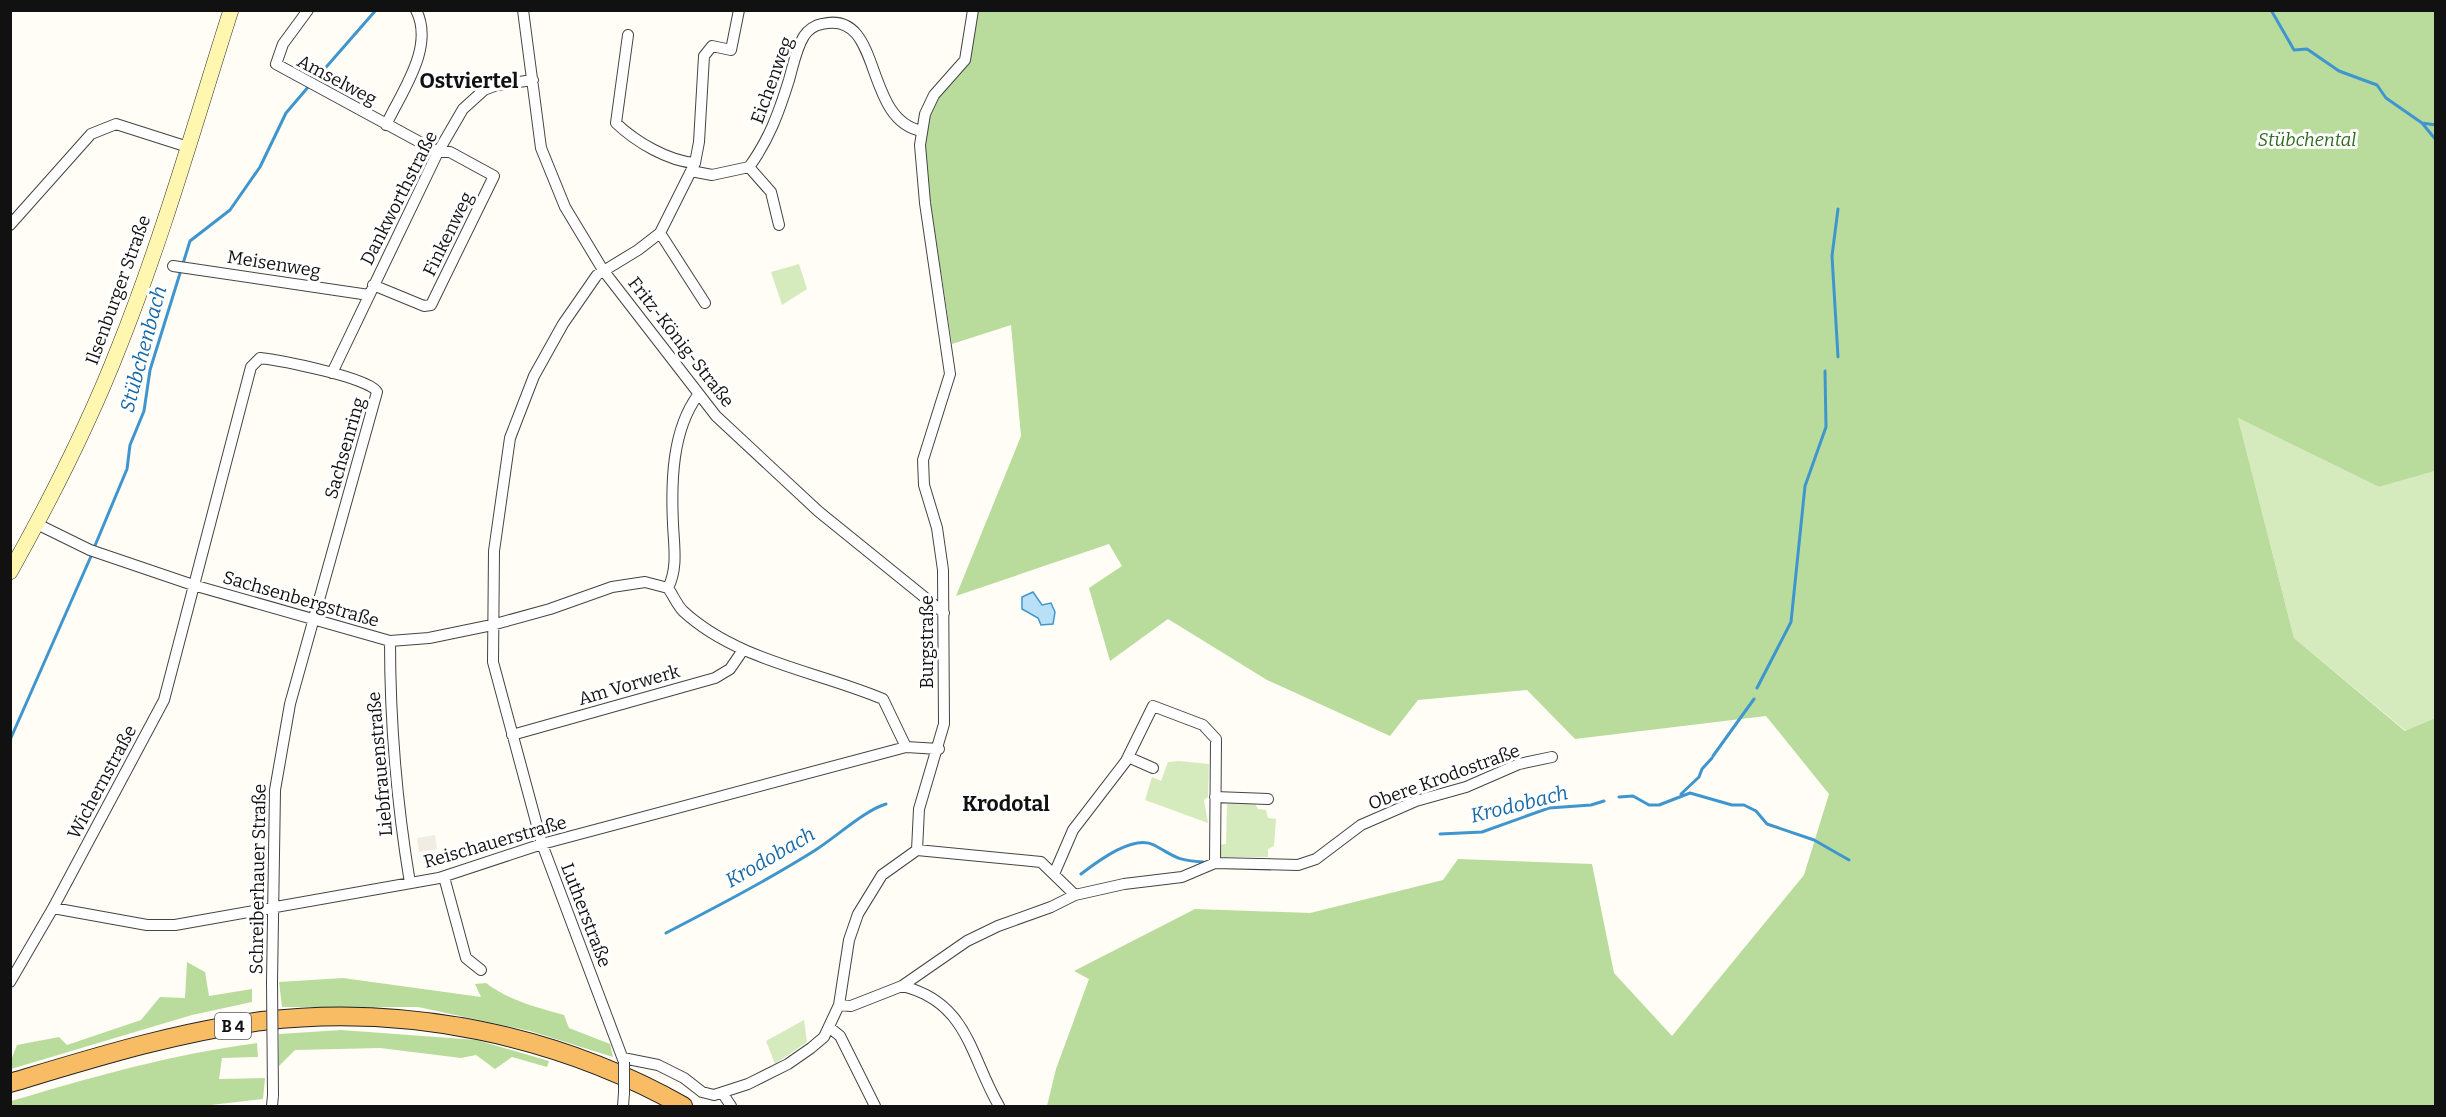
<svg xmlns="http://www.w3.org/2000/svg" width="2446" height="1117" font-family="Bitter,serif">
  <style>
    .green { fill: #d5ebbd }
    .forest { fill: #b9dc9c }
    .plaza { fill: #f1ede2 }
    .water { fill: #b9e0f7; stroke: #3f96cf; stroke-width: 1.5 }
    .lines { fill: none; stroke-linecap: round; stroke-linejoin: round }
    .stream { stroke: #3f96cf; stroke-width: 3 }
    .minor-casing { stroke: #444; stroke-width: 12 }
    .secondary-casing { stroke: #333; stroke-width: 16 }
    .trunk-casing { stroke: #222; stroke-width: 20 }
    .minor { stroke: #fff; stroke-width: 10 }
    .secondary { stroke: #fff6b0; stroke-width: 15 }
    .trunk { stroke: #f7bc64; stroke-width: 18 }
    .minor-bridge-casing { stroke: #444; stroke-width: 12; stroke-linecap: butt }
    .minor-bridge { stroke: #fff; stroke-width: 10 }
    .labels { text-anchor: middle; stroke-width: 6; stroke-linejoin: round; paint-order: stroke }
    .shield { fill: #fff; stroke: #585858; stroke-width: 1.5 }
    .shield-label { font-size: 16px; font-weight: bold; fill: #111 }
    .street-label { font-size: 18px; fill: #111; stroke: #fff }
    .park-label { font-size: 18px; font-style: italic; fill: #2f6b1f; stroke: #fff }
    .water-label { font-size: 20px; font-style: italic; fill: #1768a6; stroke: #fff }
    .quarter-label { font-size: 21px; font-weight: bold; fill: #111; stroke: #fff }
  </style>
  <rect width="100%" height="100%" fill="#fffdf5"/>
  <!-- green -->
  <path class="green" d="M799 264 807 289 782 305 771 272Z
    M2238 418 2379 487 2435 471V718L2406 731 2294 638Z
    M1179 761 1209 764 1208 797 1204 800 1208 823 1145 800 1152 777 1161 781 1168 762Z
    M1254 802 1258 809 1266 810 1268 818 1276 819 1274 846 1268 849V857H1218V845L1226 844 1227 803Z
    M804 1020 807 1042 775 1064 766 1041Z"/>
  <!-- forest -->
  <path class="forest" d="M977 11H2435V471L2379 487 2238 418 2294 638 2405 731 2435 718V1106H1047L1056 1069 1089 979 1074 971 1195 909 1310 913 1443 880 1458 859 1592 864 1614 973 1672 1036 1804 875 1829 794 1766 716 1575 739 1527 690 1418 700 1390 736 1267 680 1168 619 1110 661 1089 588 1122 566 1109 544 956 596 1021 436 1011 325 952 344 923 153 927 121 938 97 967 65Z
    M187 962 205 972 209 996 252 989V1002L192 1015 11 1069V1060L17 1045 59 1037 67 1045 141 1020 160 997 185 998Z
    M343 978 481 997 475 984 486 983C510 1001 536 1007 564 1015L569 1028 610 1044 613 1057 530 1031 418 1007H282L279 982Z
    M341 1030 477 1040 549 1061 547 1067 512 1057 495 1069 476 1055 461 1058 380 1048 295 1050 279 1066V1034Z
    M257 1043 258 1057 222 1058 219 1079 265 1078 263 1099 202 1106H11V1101C92 1077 172 1054 257 1043Z"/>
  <!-- plaza -->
  <path class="plaza" d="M435 835 437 849 419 852 417 838Z"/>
  <!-- water -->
  <path class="water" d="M1033 592 1042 605 1051 603 1055 612 1053 624 1041 625 1038 618 1022 609V597Z"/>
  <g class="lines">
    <!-- stream -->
    <path class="stream" d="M2271 10 2294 50 2307 49 2339 71 2377 85 2386 98 2422 123 2436 125
      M314 81 376 10
      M2422 123 2436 140
      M1838 209 1832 256 1838 357
      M94 548 127 469 130 445 144 411 150 370 190 241 230 210 260 167 286 113 309 86
      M1757 688 1791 622 1805 486 1826 427 1825 371
      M10 740 92 554
      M1713 756 1754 699
      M1681 794 1699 777 1702 769 1712 758
      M1619 797 1633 796 1649 805H1659L1690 793 1732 805H1744L1756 811 1767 824 1814 840 1849 860
      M1440 834 1482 832 1549 808 1591 805 1604 801
      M1081 874C1097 862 1133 834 1154 845 1176 857 1175 860 1203 862
      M666 933C716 907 766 881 814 851 835 838 865 810 886 804"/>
    <!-- minor casing -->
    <g class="minor-casing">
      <path id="minor" d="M308 10 283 44 276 64 438 152H450L494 176 431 305 424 306 373 285
        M523 10 541 148 565 207 603 270 716 416 818 511 944 613
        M628 35 616 123C636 142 668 161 695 163
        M386 125C402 91 435 47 416 10
        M749 167 771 192 779 225
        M691 171 712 175 749 167C769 140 779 112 789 80 793 66 796 49 804 36 808 30 815 25 822 24 884 9 862 120 922 131
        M10 225 91 134 116 124 188 147
        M660 233 705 303
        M173 266 369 295
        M332 373 438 152 463 109 484 90 497 85 533 80
        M698 395C672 430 671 482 673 524 674 547 678 568 668 588 673 595 677 605 683 611 737 661 817 671 883 699L906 747
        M37 524 90 550 193 585 390 641 429 638 492 625 550 609 612 587 645 582 668 588
        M390 641C390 726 396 799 410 883
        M512 735 715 678 730 669 743 650
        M1128 757 1153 768
        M1215 797 1268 799
        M917 850 1041 862 1075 895
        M1054 874 1073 830 1126 761 1153 706 1203 725 1216 739 1215 863
        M444 877 466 958 481 970
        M53 908 147 925H175L439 878 542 844 906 747 939 749
        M10 982 53 908 164 700 251 367 260 358C278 360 372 378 377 392L290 704 275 790 272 982
        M902 986C968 1002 970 1056 999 1106
        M839 1005 851 1006 902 986 967 941 998 926 1051 907 1075 895 1124 884 1182 877 1215 863 1298 865 1316 859 1361 825 1416 801 1466 787 1519 764 1552 757
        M830 1028 840 1036 875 1106
        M623 1058 658 1065 684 1078 702 1092 714 1095 748 1084 788 1064 811 1048 824 1037 839 1005 849 940 858 914 882 875 917 850 919 809 944 724 943 570 937 528 924 485 923 460 950 374 925 203 920 145 925 114 934 95 965 60 973 10
        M624 1062 542 844 493 662 494 551 510 438 534 376 563 324 597 275 638 250 660 233 695 163 699 142 704 56 712 46 731 50 739 10
        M723 1094 731 1106
        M272 1106 273 1095
        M623 1106 624 1093"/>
    </g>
    <!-- secondary casing -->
    <g class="secondary-casing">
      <path id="secondary" d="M10 572C51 499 89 424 119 347 163 237 195 123 231 10"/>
    </g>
    <!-- trunk casing -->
    <g class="trunk-casing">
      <path id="trunk" d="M10 1083C93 1058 176 1032 262 1021 407 1004 557 1035 683 1106"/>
    </g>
    <!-- minor -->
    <use href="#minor" class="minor"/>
    <!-- secondary -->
    <use href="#secondary" class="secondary"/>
    <!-- trunk -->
    <use href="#trunk" class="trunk"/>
    <!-- minor-bridge casing -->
    <g class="minor-bridge-casing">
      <path id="minor-bridge" d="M272 982 273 1095
        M624 1062V1093"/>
    </g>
    <!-- minor-bridge -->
    <use href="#minor-bridge" class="minor-bridge"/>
  </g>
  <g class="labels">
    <!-- shield labels -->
    <rect class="shield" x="215" y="1013" width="36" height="26" rx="4.5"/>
    <g class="shield-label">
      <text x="233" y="1032">B 4</text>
    </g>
    <!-- street labels -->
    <g class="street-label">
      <text transform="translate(337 80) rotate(28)" y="6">Amselweg</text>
      <text transform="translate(772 80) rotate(-70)" y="6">Eichenweg</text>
      <text transform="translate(399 198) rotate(-63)" y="6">Dankworthstraße</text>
      <text transform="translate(448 234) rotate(-64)" y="6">Finkenweg</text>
      <text transform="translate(274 264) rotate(9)" y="6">Meisenweg</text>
      <text transform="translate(118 290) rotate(-70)" y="6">Ilsenburger Straße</text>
      <text transform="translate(681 342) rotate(52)" y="6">Fritz-König-Straße</text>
      <text transform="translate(345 448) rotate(-74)" y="6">Sachsenring</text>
      <text transform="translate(301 599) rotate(16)" y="6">Sachsenbergstraße</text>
      <text transform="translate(927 642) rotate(-90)" y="6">Burgstraße</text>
      <text transform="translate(629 685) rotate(-16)" y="6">Am Vorwerk</text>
      <text transform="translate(380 764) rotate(-95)" y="6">Liebfrauenstraße</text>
      <text transform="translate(1444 777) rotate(-20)" y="6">Obere Krodostraße</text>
      <text transform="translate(102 782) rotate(-62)" y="6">Wichernstraße</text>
      <text transform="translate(495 842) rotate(-16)" y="6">Reischauerstraße</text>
      <text transform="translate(258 879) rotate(-89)" y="6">Schreiberhauer Straße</text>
      <text transform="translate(586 915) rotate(69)" y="6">Lutherstraße</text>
    </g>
    <!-- park labels -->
    <g class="park-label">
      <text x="2307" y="146">Stübchental</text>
    </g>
    <!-- water labels -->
    <g class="water-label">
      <text transform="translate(143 349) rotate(-75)" y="7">Stübchenbach</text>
      <text transform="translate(1519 804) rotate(-14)" y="7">Krodobach</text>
      <text transform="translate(770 857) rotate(-30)" y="7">Krodobach</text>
    </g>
    <!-- quarter labels -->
    <g class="quarter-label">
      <text x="469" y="88">Ostviertel</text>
      <text x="1006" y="811">Krodotal</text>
    </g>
  </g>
  <!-- border -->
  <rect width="2446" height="1117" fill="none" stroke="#111111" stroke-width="24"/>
</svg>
